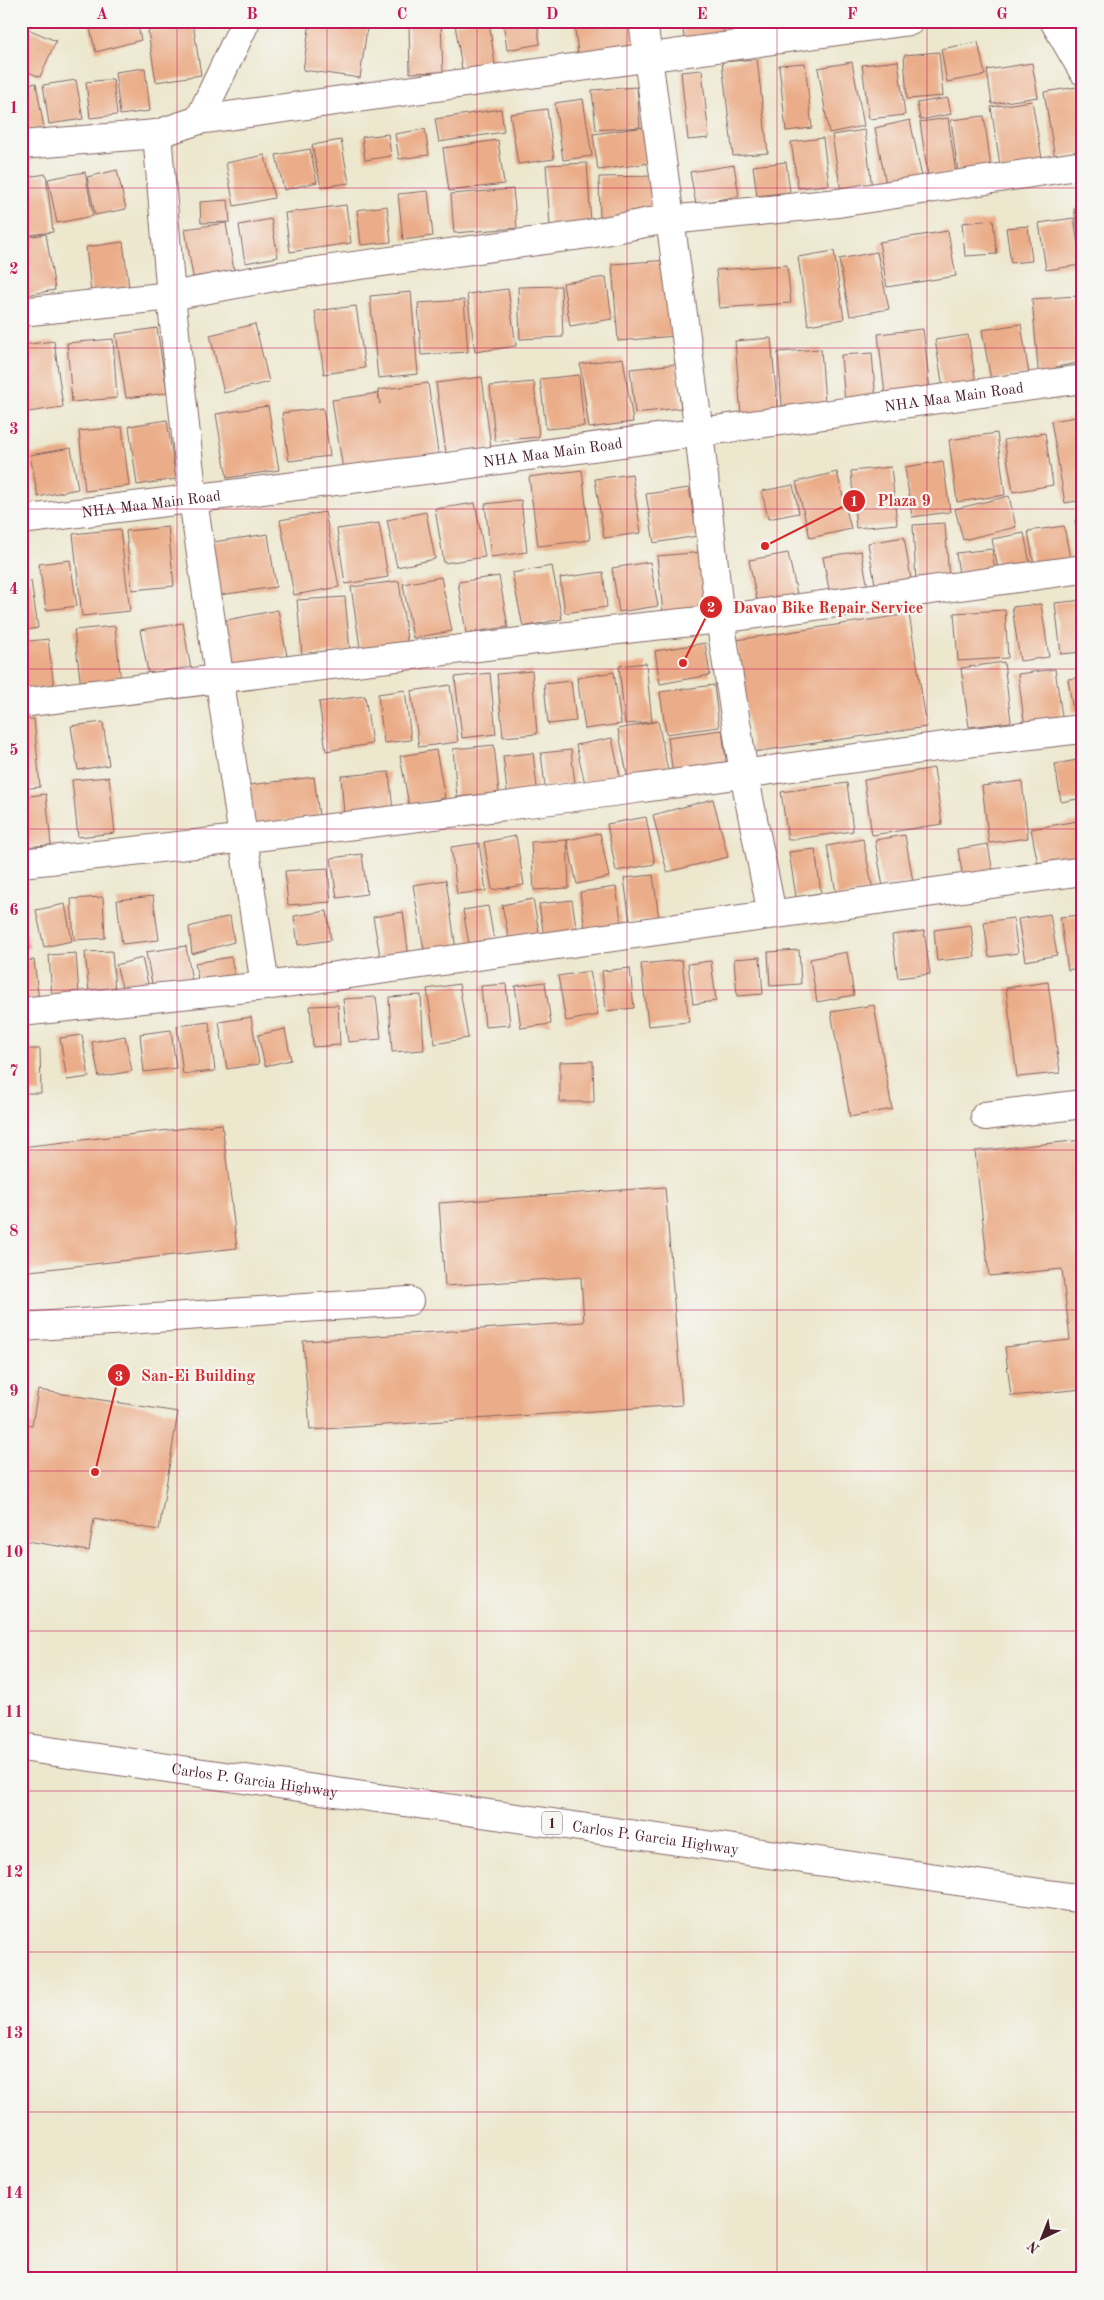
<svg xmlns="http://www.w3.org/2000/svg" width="1104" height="2300" font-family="'Old Standard TT',serif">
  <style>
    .building { fill: #ebad89 }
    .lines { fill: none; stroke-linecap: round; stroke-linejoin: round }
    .minor-casing { stroke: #836564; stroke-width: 30 }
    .highway-casing { stroke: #836564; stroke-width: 30 }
    .minor { stroke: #fff; stroke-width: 28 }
    .highway { stroke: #fff; stroke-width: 28 }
    .grid { fill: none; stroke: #c2185b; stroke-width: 1; stroke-opacity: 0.55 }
    .labels { text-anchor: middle; stroke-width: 4.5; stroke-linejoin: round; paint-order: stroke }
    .shield { fill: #f6f6f2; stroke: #7e6067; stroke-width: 1 }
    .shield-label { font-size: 14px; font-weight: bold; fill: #4a1f2b }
    .street-label { font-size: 15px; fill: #4a1f2b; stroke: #f6f6f2 }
    .leader { fill: none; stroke: #d62828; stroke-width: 2 }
    .callout-dot { fill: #d62828; stroke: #f6f6f2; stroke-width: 2 }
    .mark-label { font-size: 15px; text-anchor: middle; font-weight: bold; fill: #fff }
    .callout-label { font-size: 16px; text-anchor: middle; font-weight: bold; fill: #d62828; stroke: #f6f6f2; stroke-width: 4.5; stroke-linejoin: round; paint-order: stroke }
    .neatline { fill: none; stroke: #c2185b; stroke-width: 2 }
    .grid-label { font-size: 16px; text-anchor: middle; font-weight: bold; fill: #c2185b }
  </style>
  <rect width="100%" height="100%" fill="#f6f6f2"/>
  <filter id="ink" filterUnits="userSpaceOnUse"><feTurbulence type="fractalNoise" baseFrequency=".02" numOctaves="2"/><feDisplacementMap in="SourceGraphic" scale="10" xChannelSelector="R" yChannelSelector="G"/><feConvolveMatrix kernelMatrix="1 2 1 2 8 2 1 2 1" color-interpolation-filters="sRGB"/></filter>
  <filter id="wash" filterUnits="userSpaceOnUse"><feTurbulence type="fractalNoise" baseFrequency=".0096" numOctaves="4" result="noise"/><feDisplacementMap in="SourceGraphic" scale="20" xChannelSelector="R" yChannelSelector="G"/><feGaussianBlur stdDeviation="1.12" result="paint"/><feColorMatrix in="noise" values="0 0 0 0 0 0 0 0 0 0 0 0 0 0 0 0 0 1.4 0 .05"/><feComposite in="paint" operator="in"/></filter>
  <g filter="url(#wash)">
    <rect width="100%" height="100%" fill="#ece7cd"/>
    <g id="blocks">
      <!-- building -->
      <path class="building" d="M88 21H137L141 40 96 52Z
        M310 21H368L360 78 303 70Z
        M479 21H489L495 65 462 69 455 24Z
        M503 21H537L540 44 507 50Z
        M574 21H634L638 45 578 54Z
        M682 21H722L724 34 684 38Z
        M739 21H814L815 25 740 30Z
        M441 23 443 72 410 73 409 25Z
        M193 24 201 75 156 82 148 31Z
        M21 26 56 41 40 77 21 69Z
        M978 42 985 75 947 82 941 49Z
        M939 52 943 96 907 99 904 55Z
        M757 59 768 153 733 156 722 62Z
        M898 61 905 115 869 119 862 65Z
        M852 62 864 126 829 133 818 68Z
        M805 63 812 128 786 131 779 65Z
        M1032 63 1038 97 992 104 987 70Z
        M145 68 150 111 120 115 115 72Z
        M702 70 709 138 688 140 681 72Z
        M113 79 117 115 90 118 86 82Z
        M76 80 83 119 49 124 43 85Z
        M36 83 44 128 23 132 21 86Z
        M1083 86V154L1055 158 1044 92Z
        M637 87 640 127 596 130 592 90Z
        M948 98 951 114 920 120 917 103Z
        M583 99 592 156 563 160 555 103Z
        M1032 101 1043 164 1001 171 991 107Z
        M501 109 504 132 439 142 435 119Z
        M547 109 554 159 518 164 510 114Z
        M984 116 991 168 958 172 951 120Z
        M948 118 956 173 928 176 920 122Z
        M910 120 922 177 886 184 875 128Z
        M653 126 658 162 598 170 593 134Z
        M425 129 429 155 399 159 395 134Z
        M865 130 872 188 841 192 832 135Z
        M388 134 391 156 365 160 362 137Z
        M823 138 829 185 798 188 791 142Z
        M341 140 349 183 321 187 312 145Z
        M498 140 504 184 449 191 443 148Z
        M310 149 317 182 284 190 276 155Z
        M265 155 274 198 234 206 226 163Z
        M786 162 790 192 757 196 753 166Z
        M587 163 591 222 550 226 546 165Z
        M734 165 739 196 696 204 690 172Z
        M117 170 126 209 95 215 87 177Z
        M85 172 93 216 57 223 48 179Z
        M46 174 53 232 21 236V178Z
        M657 176 658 221 600 222 599 177Z
        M513 189 517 228 454 233 451 194Z
        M428 191 433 236 403 240 398 194Z
        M228 200 230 222 201 223 200 202Z
        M346 205 351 243 290 252 285 213Z
        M387 206 391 242 361 245 357 210Z
        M1083 207V254H1082L1074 209Z
        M1074 218 1081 265 1046 270 1039 223Z
        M271 219 278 257 245 263 239 225Z
        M993 220 997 254 965 256 962 223Z
        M226 223 234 271 193 277 185 229Z
        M1028 226 1032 261 1011 263 1006 228Z
        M948 231 956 276 887 287 879 242Z
        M46 234 55 290 21 296V238Z
        M123 242 129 287 91 292 86 247Z
        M834 251 844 319 808 325 798 257Z
        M877 252 889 309 850 316 839 259Z
        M669 260 675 336 618 341 612 264Z
        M787 265 791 303 719 308 716 270Z
        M606 277 612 319 570 326 563 283Z
        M561 286 563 337 520 339 518 287Z
        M508 289 516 346 475 352 467 294Z
        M411 292 418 374 378 378 370 296Z
        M1077 296 1083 362 1056 367 1054 380H1039L1032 299Z
        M464 300 468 352 421 355 418 303Z
        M356 306 365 368 324 374 315 311Z
        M255 324 269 382 224 393 210 335Z
        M1021 324 1029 374 991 380 982 330Z
        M157 328 167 393 126 398 116 334Z
        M923 329 931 398 886 403 878 334Z
        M968 335 977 388 944 393 935 340Z
        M771 338 778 413 741 416 735 341Z
        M113 339 117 398 72 402 67 343Z
        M54 341 63 407 21 413V345Z
        M821 349 825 403 782 406 778 352Z
        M872 353 876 401 845 404 841 355Z
        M623 358 633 422 589 428 580 364Z
        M676 364 681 408 635 413 630 369Z
        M579 375 584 426 546 429 540 379Z
        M482 377 491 448 446 453 436 383Z
        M534 382 539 437 495 441 490 386Z
        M428 383 439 459 343 470 332 400 378 393 380 404 378 390Z
        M268 406 279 470 227 478 216 414Z
        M323 408 330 456 289 461 282 413Z
        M1083 416V500L1065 503 1051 421Z
        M167 420 176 479 137 485 129 426Z
        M122 427 129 486 85 491 79 431Z
        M997 433 1005 495 957 502 949 440Z
        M1045 433 1053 485 1013 492 1004 440Z
        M71 448 78 489 38 497 30 455Z
        M943 461 950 512 912 517 905 467Z
        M891 467 897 524 856 528 851 471Z
        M21 468 26 501 21 502Z
        M582 470 590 540 538 546 529 477Z
        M837 472 851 529 810 538 796 482Z
        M632 474 641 533 604 538 595 479Z
        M793 485 799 513 768 519 762 491Z
        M689 488 697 536 654 543 646 494Z
        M1009 496 1016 527 963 540 955 509Z
        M521 500 527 552 491 557 485 504Z
        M475 503 485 557 444 563 435 509Z
        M325 512 339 587 294 595 280 520Z
        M426 512 435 559 397 567 387 520Z
        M1083 518V552H1082L1075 520Z
        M379 523 388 577 345 584 337 529Z
        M945 523 949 580 916 582 913 525Z
        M1064 526 1070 559 1034 565 1028 531Z
        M168 527 174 586 132 590 126 531Z
        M120 529 130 611 82 616 73 534Z
        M1024 533 1031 569 999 574 992 539Z
        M268 534 276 587 213 596 206 543Z
        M904 537 912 585 876 590 868 543Z
        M992 549 996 578 960 582 956 553Z
        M861 551 868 588 830 595 823 557Z
        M704 552 710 609 663 613 657 556Z
        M788 553 797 594 757 601 749 560Z
        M70 560 77 606 46 610 39 564Z
        M650 562 658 606 619 612 612 568Z
        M552 566 562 619 523 627 512 573Z
        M603 572 607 607 565 613 560 578Z
        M499 576 508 627 466 633 458 582Z
        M441 577 452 631 413 638 403 584Z
        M31 581 38 628 21 631V583Z
        M399 581 408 647 361 654 351 587Z
        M345 597 350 651 302 655 297 600Z
        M1083 600V652L1061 654 1055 603Z
        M1041 604 1049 657 1020 661 1012 607Z
        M278 610 287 656 232 666 222 621Z
        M1005 610 1008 658 958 661 954 613Z
        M909 614 927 727 753 752 736 640Z
        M183 623 192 676 150 683 140 630Z
        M115 626 121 682 81 687 74 630Z
        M48 639 54 687 21 691V642Z
        M705 643 710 675 660 684 655 651Z
        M1004 662 1011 722 969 727 961 668Z
        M646 663 652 722 625 724 619 666Z
        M1055 669 1063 723 1025 728 1018 674Z
        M532 671 537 734 503 737 497 674Z
        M614 672 621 724 585 729 577 678Z
        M490 673 496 734 462 738 455 677Z
        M1083 677V710L1073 712 1068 679Z
        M571 681 576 721 548 724 544 684Z
        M450 685 458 742 419 747 411 691Z
        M714 685 719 727 666 734 660 692Z
        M405 690 411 740 384 743 378 694Z
        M365 696 372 744 326 751 319 702Z
        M34 719 40 787 21 789V720Z
        M658 721 668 771 628 779 618 729Z
        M103 722 109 765 78 770 71 726Z
        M722 730 727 768 673 775 668 737Z
        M612 738 621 781 586 788 576 745Z
        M494 745 499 793 457 797 453 749Z
        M436 750 445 798 409 805 400 756Z
        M571 750 575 784 545 787 541 753Z
        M533 753 538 796 508 799 503 756Z
        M1083 759V798L1061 802 1055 764Z
        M934 768 942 824 872 835 864 780Z
        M389 772 393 811 344 815 341 776Z
        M109 777 115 833 78 837 72 780Z
        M314 777 319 816 254 825 249 785Z
        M1022 781 1028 838 989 843 982 786Z
        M847 783 853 831 788 840 781 792Z
        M46 794 51 845 21 847V797Z
        M713 799 728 857 667 872 653 815Z
        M646 817 655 864 616 871 607 824Z
        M1083 820V861L1039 869 1031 829Z
        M600 833 609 877 577 884 567 840Z
        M905 835 913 882 883 887 875 840Z
        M516 836 524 885 492 890 484 842Z
        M863 839 873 890 837 897 827 846Z
        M567 840 569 888 534 890 531 842Z
        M479 843 486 891 457 894 451 847Z
        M988 844 994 879 964 884 958 849Z
        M815 849 821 893 796 897 789 852Z
        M362 854 367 894 337 898 331 858Z
        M328 868 331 902 288 905 285 871Z
        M653 875 659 919 630 922 624 878Z
        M446 880 457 957 426 962 413 885Z
        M616 887 623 933 586 937 580 892Z
        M153 896 159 940 122 944 117 900Z
        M103 897 105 938 74 940 71 899Z
        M533 899 541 943 511 949 502 905Z
        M572 900 578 939 545 944 539 904Z
        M65 904 72 941 44 947 36 910Z
        M488 906 495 946 470 950 463 910Z
        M21 908 30 948 21 950Z
        M327 911 331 940 298 945 294 916Z
        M403 912 409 957 381 961 373 917Z
        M1050 914 1057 955 1025 961 1018 919Z
        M1081 915 1083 967 1068 970 1060 917Z
        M230 916 234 942 192 954 189 927Z
        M1013 918 1018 953 989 957 984 922Z
        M971 925 975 957 937 961 934 930Z
        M924 931 930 974 898 978 892 935Z
        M186 946 193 987 154 994 146 952Z
        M799 950 801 984 770 986 768 952Z
        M112 951 115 992 89 993 85 952Z
        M847 952 854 995 817 1002 810 959Z
        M76 953 79 995 52 997 49 955Z
        M231 957 236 983 200 990 195 963Z
        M760 957 763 994 737 996 734 959Z
        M142 958 149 988 124 994 116 965Z
        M34 960 39 1001 21 1003V961Z
        M682 960 689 1022 648 1026 641 964Z
        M711 961 716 1001 693 1004 688 964Z
        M630 968 634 1008 606 1011 602 971Z
        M590 971 598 1015 566 1021 558 976Z
        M545 982 551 1024 521 1028 515 986Z
        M1048 982 1060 1073 1017 1077 1006 988Z
        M459 984 468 1038 435 1044 427 989Z
        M506 984 510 1025 485 1027 481 986Z
        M421 995 424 1050 392 1052 389 997Z
        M376 997 381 1039 348 1042 343 999Z
        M338 1005 340 1045 313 1047 310 1006Z
        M874 1005 892 1109 850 1117 831 1012Z
        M251 1017 259 1064 227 1069 219 1022Z
        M209 1022 215 1071 183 1074 177 1026Z
        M285 1029 291 1060 265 1066 258 1035Z
        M171 1030 176 1068 144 1072 140 1034Z
        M82 1035 89 1077 67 1080 60 1038Z
        M125 1036 132 1071 99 1077 92 1042Z
        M21 1049H40L41 1093H21Z
        M593 1061 594 1102H560V1062Z
        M222 1124 237 1248 21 1272V1147Z
        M1083 1140V1389L1011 1396 1005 1347 1070 1340 1062 1269 989 1276 975 1151Z
        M665 1187 682 1405 310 1430 303 1341 584 1322 581 1277 445 1286 439 1203Z
        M38 1390 178 1412 159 1530 94 1519 89 1551 21 1540V1424L32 1425Z"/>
    </g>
  </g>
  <g filter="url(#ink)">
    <use href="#blocks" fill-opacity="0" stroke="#836564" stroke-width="1"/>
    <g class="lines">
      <!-- minor casing -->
      <g class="minor-casing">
        <g id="minor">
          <path d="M643 21 699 432 720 619 744 774 772 914"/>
          <path d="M1054 21 1083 71"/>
          <path d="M199 120 246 21"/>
          <path d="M157 134 171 296 193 500 265 986"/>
          <path d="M21 145 157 134 199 120 910 21"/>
          <path d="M21 312 171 296 280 276 589 234 650 222 838 203 1083 165"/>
          <path id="s1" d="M21 520 448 467 1083 379"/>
          <path d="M21 703 634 628 720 619 1083 569"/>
          <path d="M21 863C226 842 431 816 635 789 784 769 933 745 1083 729"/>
          <path d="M21 1012 265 986 1083 871"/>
          <path d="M985 1116 1083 1104"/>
          <path d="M21 1327 409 1301"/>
        </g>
      </g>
      <!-- highway casing -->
      <g class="highway-casing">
        <g id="highway">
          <path id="s2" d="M21 1747 1083 1899"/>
        </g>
      </g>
      <!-- minor -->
      <use href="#minor" class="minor"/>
      <!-- highway -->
      <use href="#highway" class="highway"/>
    </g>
  </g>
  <!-- grid -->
  <path class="grid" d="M177 21V2279M327 21V2279M477 21V2279M627 21V2279M777 21V2279M927 21V2279M21 188H1083M21 348H1083M21 509H1083M21 669H1083M21 829H1083M21 990H1083M21 1150H1083M21 1310H1083M21 1471H1083M21 1631H1083M21 1791H1083M21 1952H1083M21 2112H1083"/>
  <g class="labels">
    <!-- shield labels -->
    <rect class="shield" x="542" y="1811.5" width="20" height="23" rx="4"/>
    <g class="shield-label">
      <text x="552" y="1828">1</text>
    </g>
    <!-- street labels -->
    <g class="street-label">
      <text dy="5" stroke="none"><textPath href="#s1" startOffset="941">NHA Maa Main Road</textPath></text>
      <text dy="5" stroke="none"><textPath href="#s1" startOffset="536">NHA Maa Main Road</textPath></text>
      <text dy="5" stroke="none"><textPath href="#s1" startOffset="131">NHA Maa Main Road</textPath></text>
      <text dy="5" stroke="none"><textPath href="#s2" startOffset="236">Carlos P. Garcia Highway</textPath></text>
      <text dy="5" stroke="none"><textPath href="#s2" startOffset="641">Carlos P. Garcia Highway</textPath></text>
    </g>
  </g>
  <!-- callouts -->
  <path class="leader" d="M765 546L854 501M683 663L711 607M95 1472L119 1375"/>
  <g class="callout-dot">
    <circle cx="765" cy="546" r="5"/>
    <circle cx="683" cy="663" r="5"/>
    <circle cx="95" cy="1472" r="5"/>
    <circle cx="854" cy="501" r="12"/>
    <circle cx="711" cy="607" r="12"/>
    <circle cx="119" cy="1375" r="12"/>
  </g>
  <g class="mark-label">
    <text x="854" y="506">1</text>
    <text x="711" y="612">2</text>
    <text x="119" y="1381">3</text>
  </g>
  <g class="callout-label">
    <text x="904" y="506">Plaza 9</text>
    <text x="828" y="613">Davao Bike Repair Service</text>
    <text x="198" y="1381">San-Ei Building</text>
  </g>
  <!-- margin -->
  <rect width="1104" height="2300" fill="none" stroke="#f6f6f2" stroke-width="55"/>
  <!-- north arrow -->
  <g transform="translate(1042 2238) rotate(223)" stroke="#f6f6f2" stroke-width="4" paint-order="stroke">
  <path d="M0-4L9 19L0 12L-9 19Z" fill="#4a1f2b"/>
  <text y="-8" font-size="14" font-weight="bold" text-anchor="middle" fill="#4a1f2b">N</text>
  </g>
  <rect x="28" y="28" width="1048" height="2244" class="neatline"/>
  <g class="grid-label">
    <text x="102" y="19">A</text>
    <text x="252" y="19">B</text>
    <text x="402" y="19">C</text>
    <text x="552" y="19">D</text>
    <text x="702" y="19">E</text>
    <text x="852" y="19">F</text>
    <text x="1002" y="19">G</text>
    <text x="14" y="113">1</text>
    <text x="14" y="274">2</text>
    <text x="14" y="434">3</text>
    <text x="14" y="594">4</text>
    <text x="14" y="755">5</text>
    <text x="14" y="915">6</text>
    <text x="14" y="1076">7</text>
    <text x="14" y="1236">8</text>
    <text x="14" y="1396">9</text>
    <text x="14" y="1557">10</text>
    <text x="14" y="1717">11</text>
    <text x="14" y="1877">12</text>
    <text x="14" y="2038">13</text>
    <text x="14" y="2198">14</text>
  </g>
</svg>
